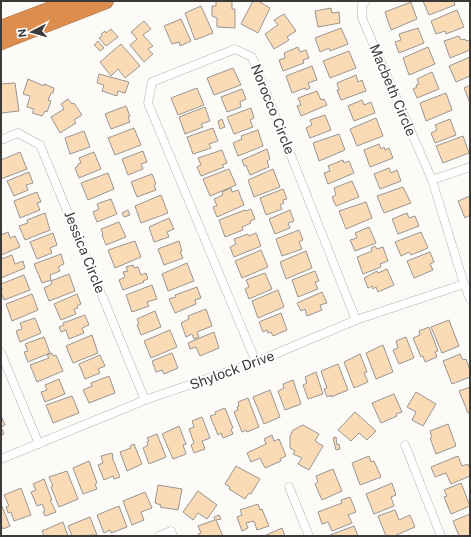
<svg xmlns="http://www.w3.org/2000/svg" width="471" height="537" font-family="'Public Sans',sans-serif">
  <style>
    .building { fill: #fbdbb6; stroke: #989592 }
    .lines { fill: none; stroke-linecap: round; stroke-linejoin: round }
    .street-casing { stroke: #b4b2af; stroke-width: 9 }
    .highway-casing { stroke: #a47046; stroke-width: 16 }
    .street { stroke: #fff; stroke-width: 8 }
    .highway { stroke: #dd8d4d; stroke-width: 15 }
    .labels { text-anchor: middle; stroke-width: 4; stroke-linejoin: round; paint-order: stroke }
    .street-label { font-size: 14px; fill: #3b3a38; stroke: #fff }
  </style>
  <rect width="100%" height="100%" fill="#fdfbf7"/>
  <!-- building -->
  <path class="building" d="M216 1H232V9H235V28L217 27V18L212 16V6H216Z
    M253 1H258L270 8 258 33 241 24Z
    M423 1H454L455 5 429 15Z
    M411 2 417 19 391 30 385 12Z
    M201 6 213 33 195 40 185 13Z
    M331 8 332 13 339 12 340 23 318 27 315 11Z
    M457 10 464 27 446 34 445 31 436 34 431 21Z
    M284 14 296 31 287 37 289 40 274 49 265 34 278 25 274 20Z
    M181 19 191 41 180 46 179 42 172 44 164 26Z
    M144 21 151 29 143 35 153 46 148 49 153 54 144 62 130 45 137 39 131 32Z
    M341 28 348 44 330 51 329 48 320 52 315 38Z
    M418 28 424 43 399 53 395 42 401 40 399 34Z
    M111 29 118 37 106 46 99 38 102 36 101 34 105 31 106 33Z
    M459 36 461 40 465 39 466 41 470 40V50L450 58 444 41Z
    M98 41 104 48 100 51 94 45Z
    M121 44 140 66 125 78 118 69 111 76 100 62Z
    M298 47 300 52 306 50 309 58 303 60 304 63 283 71 279 60 285 58 284 53Z
    M428 47 435 64 409 75 403 58Z
    M349 51 356 68 330 78 323 61Z
    M470 57V76L456 82 449 66Z
    M312 66 317 80 308 83 310 88 306 90 305 88 292 93 286 76Z
    M233 68 241 85 214 95 207 78Z
    M432 72 439 89 417 98 413 89 417 87 416 85 419 84 417 79Z
    M99 74 129 82 125 93 118 91 117 96 102 91 104 85 97 83Z
    M356 75 358 82 362 80 366 91 341 100 337 90H339L337 83Z
    M28 79 44 86V84L54 88 53 93H51L48 100 51 101 47 112 45 111 42 116 32 113 34 109 27 107 30 96 23 94Z
    M15 83 19 111 1 113V84Z
    M470 85V103L464 88Z
    M197 88 204 105 178 115 171 98Z
    M242 89 246 99 240 102 241 107 227 112 221 97Z
    M317 91 321 100 324 99 327 105 301 116 297 106 301 105 298 98Z
    M446 93 452 110 426 121 420 103Z
    M68 99 72 104 74 103 82 115 74 120 76 123 60 133 51 117 64 109 61 104Z
    M362 100 364 105 371 102 375 113 354 121 348 106Z
    M126 106 130 116 128 117 130 122 111 129 105 114Z
    M205 107 210 121 201 124 203 127 185 134 179 117Z
    M251 108 254 118 250 120 253 127 234 134 227 117Z
    M325 115 331 130 310 138 306 128 312 125 310 120Z
    M376 118 383 136 357 146 350 129Z
    M222 119 225 127 220 129 218 121Z
    M450 119 456 135 435 143 431 133 437 130 435 125Z
    M134 128 141 145 115 155 108 138Z
    M213 128 218 141 209 144 211 148 193 154 187 137Z
    M258 130 263 146 238 156 233 143 242 139 241 136Z
    M84 131 90 147 70 154 65 138Z
    M339 134 345 150 319 161 313 143Z
    M463 136 469 153 443 163 436 146Z
    M379 144 381 149 384 147 385 150 389 148 393 158 370 167 364 150Z
    M267 149 270 159 267 161 269 167 250 175 246 165 244 166 242 160Z
    M222 150 227 163 222 165 224 167 201 176 197 167 201 165 198 158Z
    M143 151 147 162 141 164 143 169 128 175 122 159Z
    M20 152 27 169 1 179V160Z
    M94 152 101 169 79 178 75 168 78 166V164L81 163 79 158Z
    M343 160 344 163 349 161 354 173 328 184 324 173 330 171 328 166Z
    M389 168 391 173 397 170 401 181 380 189 374 174Z
    M229 169 236 185 210 196 203 179Z
    M273 169 280 187 254 197 248 180Z
    M29 172 33 183 26 185 28 190 14 196 7 181Z
    M108 173 114 189 88 200 81 183Z
    M152 174 156 184 154 185 156 190 137 197 131 182Z
    M352 181 359 197 336 206 332 197 336 195 334 188Z
    M403 187 411 203 384 213 377 196Z
    M231 188 232 192 238 190 244 205 217 217 213 207 217 206 214 199 223 195 222 192Z
    M283 189 287 199 283 200 284 203 280 205 282 209 266 215 260 198Z
    M37 192 41 202 37 203 40 210 20 218 14 201Z
    M161 195 168 213 141 223 135 206Z
    M470 196V215L465 218 458 201Z
    M111 199 117 214 97 222 93 212 99 209 97 204Z
    M366 202 372 218 346 229 339 211Z
    M251 209 255 219 250 221 251 223 242 227 243 230 225 237 219 220 245 210 246 211Z
    M128 210 130 215 124 217 122 213Z
    M290 210 294 221 288 223 290 228 275 234 269 219Z
    M45 213 50 230 25 240 19 226 28 223 27 220Z
    M407 213 409 218 415 216 419 226 398 234 392 219Z
    M169 218 174 229 167 232 169 237 154 242 149 227Z
    M119 222 126 237 106 245 102 235 103 234 101 229Z
    M369 227 376 243 355 251 350 240 357 238 355 233Z
    M299 230 303 240 299 242 302 249 282 256 276 239Z
    M8 232 10 238 15 236 20 247 1 255V235Z
    M421 232 428 248 411 255 409 252 401 256 395 242Z
    M53 233 57 245 50 248 52 253 37 259 30 242Z
    M256 233 261 246 234 257 230 247 236 244 234 239 248 234 249 236Z
    M135 241 141 257 115 268 108 250Z
    M179 241 182 251 180 252 183 258 164 265 158 249Z
    M375 246 377 249 383 247 388 261 380 264 381 267 363 274 357 257 372 251 371 248Z
    M261 250 268 267 242 278 235 261Z
    M306 251 312 268 286 279 280 262Z
    M430 252 434 262 430 264 433 270 414 278 407 261Z
    M61 254 64 264 58 267 60 271 50 275 51 280 42 283 34 264Z
    M12 255 15 264 23 261 25 268 1 278V259Z
    M187 263 194 281 168 291 162 274Z
    M133 265 134 268 138 267 141 275 146 273 148 279 143 281 144 282 123 290 119 280 125 277 123 272 128 271 126 267Z
    M387 269 394 285 378 292 376 287 373 289 372 286 368 288 364 278 377 271 378 273Z
    M315 271 319 281 315 282 318 289 298 297 292 280Z
    M265 273 272 289 249 299 245 289 249 287 246 280Z
    M69 274 75 291 49 301 44 288 52 284 51 281Z
    M24 275 30 290 4 300 1 292 2 290 1 284Z
    M152 285 157 299 147 302 149 306 132 312 126 295Z
    M197 287 201 298 195 300 196 304 175 313 169 299 176 297 175 295Z
    M278 290 284 307 258 318 252 301Z
    M322 292 327 303 320 305 322 310 307 316 305 309 301 311 297 303Z
    M32 294 38 310 12 321 6 304Z
    M77 294 81 304 77 306 78 308 74 309 76 314 61 320 54 304Z
    M206 309 212 326 197 332 199 337 194 339 192 334 186 337 181 323 189 319 188 316Z
    M155 311 161 327 141 335 137 325 139 324 137 319Z
    M281 313 287 330 273 336 271 332 268 333 267 330 263 332 259 322Z
    M85 315 89 325 82 328 84 333 69 339 66 330 61 332 59 327 64 325 63 323Z
    M35 318 41 333 20 342 16 331 22 329 20 323Z
    M449 320 459 346 442 353 431 327Z
    M429 327 438 351 435 352 437 357 425 362 423 356 421 357 413 338 420 335 419 331Z
    M170 330 177 347 151 358 144 341Z
    M214 332 219 348 200 356 196 347 190 349 188 343Z
    M92 335 98 353 73 363 66 346Z
    M44 337 50 353 28 362 24 352 28 351 25 344Z
    M406 337 414 358 399 364 393 350 398 348 396 341Z
    M383 345 393 372 376 379 366 353Z
    M52 353 53 356 56 355 63 371 37 382 30 365 49 358 47 355Z
    M172 353 178 368 164 374 162 370 156 372 152 361Z
    M360 354 367 372 364 373 368 382 354 388 344 362Z
    M460 354 463 360 466 359 470 370V377L452 384 443 361Z
    M100 355 105 366 98 369 100 373 85 379 79 364Z
    M338 364 348 390 331 397V395L327 397 324 389 327 388 321 371Z
    M316 372 323 394 308 399 303 385 307 383 305 377Z
    M109 376 115 393 89 403 83 390 92 386 91 383Z
    M59 379 65 394 45 402 41 392 47 390 45 385Z
    M293 380 301 404 285 410 278 391 284 388 283 384Z
    M470 387V413H468L459 391Z
    M270 390 280 417 264 424 253 397Z
    M416 392 436 404 423 426 412 420 416 412 407 407Z
    M394 394 402 412 396 414 397 416 381 423 372 403Z
    M72 396 79 413 53 423 46 405Z
    M248 398 259 427 247 432 246 430 242 432 234 412 238 410 237 407 239 406 238 402Z
    M225 408 233 428 231 429 233 434 223 438 221 433 218 435 210 416 216 414 215 412Z
    M355 412 376 431 367 440 359 433 351 441 338 430Z
    M1 416 5 425 1 427 4 434 1 435Z
    M202 417 210 438 202 441 205 449 194 453 191 445 194 443 189 429 194 427 192 421Z
    M448 424 456 446 436 454 430 438 432 437 430 431Z
    M303 425 319 434 315 441 323 446 309 470 298 464 302 458 293 454 295 451 290 448V436L293 430Z
    M179 426 186 444 183 445 186 454 173 459 162 434Z
    M157 434 166 457 149 464 143 448 148 445 147 442 149 441 147 438Z
    M272 435 274 441 279 439 286 456 280 459 281 461 265 468 260 458 251 462 247 453 266 444 264 439Z
    M336 437 337 445 339 444 340 449 336 450 333 438Z
    M134 444 142 464 127 471 120 452 131 448 130 446Z
    M112 453 113 457H112L120 477 114 479 113 476 104 480 98 465 103 463 101 456Z
    M369 456 371 462 374 461 381 477 360 485 352 463Z
    M458 456 462 466 468 464 470 469V476L451 484 446 473 435 477 431 467Z
    M89 461 97 483 95 484 97 489 83 494 73 468Z
    M236 466 260 479 251 494 249 493 245 499 229 489 230 487 225 484Z
    M333 469 342 491 322 500 315 484 318 482 316 476Z
    M67 471 78 499 59 507 51 487 53 486 49 477Z
    M44 479 52 500H50L56 512 45 516 43 512 45 511 42 504 37 506 31 492 36 490 33 484Z
    M392 483 396 495 391 497 394 506 374 514 366 494Z
    M461 483 470 506 451 514 444 497 447 496 444 490Z
    M158 485 182 489 178 510 160 507 161 505 155 503Z
    M21 488 31 515 14 521 11 512 8 513 6 507 9 506 4 495Z
    M198 491 217 505 207 519 198 513 193 520 183 512Z
    M145 492 152 508 141 512 144 520 132 525 123 501Z
    M350 497 356 512 348 515 352 523 332 531 328 522 322 524 318 512 342 503 341 500Z
    M1 504 10 526 3 529 1 525Z
    M258 504 260 510 262 509 269 526 257 530 254 521 246 523 248 528 242 531 237 517 242 515 240 510Z
    M119 506 127 527 111 533 110 530 104 533 97 515Z
    M395 510 399 520 410 515 415 527 394 536H386L378 516Z
    M470 514V536H459L453 521Z
    M219 515 221 519 216 520 223 536H199L198 534 201 533 198 526 215 520 214 517Z
    M90 517 97 535 72 536 68 526Z
    M63 522 68 536H44L42 531Z
    M354 526 358 536H331L330 535Z
    M282 528 285 536H264Z"/>
  <g class="lines">
    <!-- street casing -->
    <g class="street-casing">
      <path id="street" d="M366 1 362 4V18L432 180 464 284 470 299
        M1 140 18 133 40 145 145 400
        M432 180 470 167
        M1 353 39 444
        M256 362 148 103 152 82 235 49 252 57 356 320
        M405 445 441 536
        M1 459 145 400 256 362 356 320 464 284
        M289 487 309 536
        M159 536 171 531 173 536"/>
    </g>
    <!-- highway casing -->
    <g class="highway-casing">
      <path id="highway" d="M1 28 72 1
        M1 42 106 1"/>
    </g>
    <!-- street -->
    <use href="#street" class="street"/>
    <!-- highway -->
    <use href="#highway" class="highway"/>
  </g>
  <g class="labels">
    <!-- street labels -->
    <g class="street-label">
      <text transform="translate(393 90) rotate(67)" y="5">Macbeth Circle</text>
      <text transform="translate(273 109) rotate(68)" y="5">Norocco Circle</text>
      <text transform="translate(85 252) rotate(68)" y="5">Jessica Circle</text>
      <text transform="translate(232 370) rotate(-20)" y="5">Shylock Drive</text>
    </g>
  </g>
  <!-- border -->
  <rect width="471" height="537" fill="none" stroke="#3b3a38" stroke-width="4"/>
  <!-- north arrow -->
  <g transform="translate(32 32) rotate(264)" stroke="#ffffff" stroke-width="3" paint-order="stroke">
  <path d="M0-3L7 15L0 10L-7 15Z" fill="#3b3a38"/>
  <text y="-6" font-size="11" font-weight="bold" text-anchor="middle" fill="#3b3a38">N</text>
  </g>
</svg>
